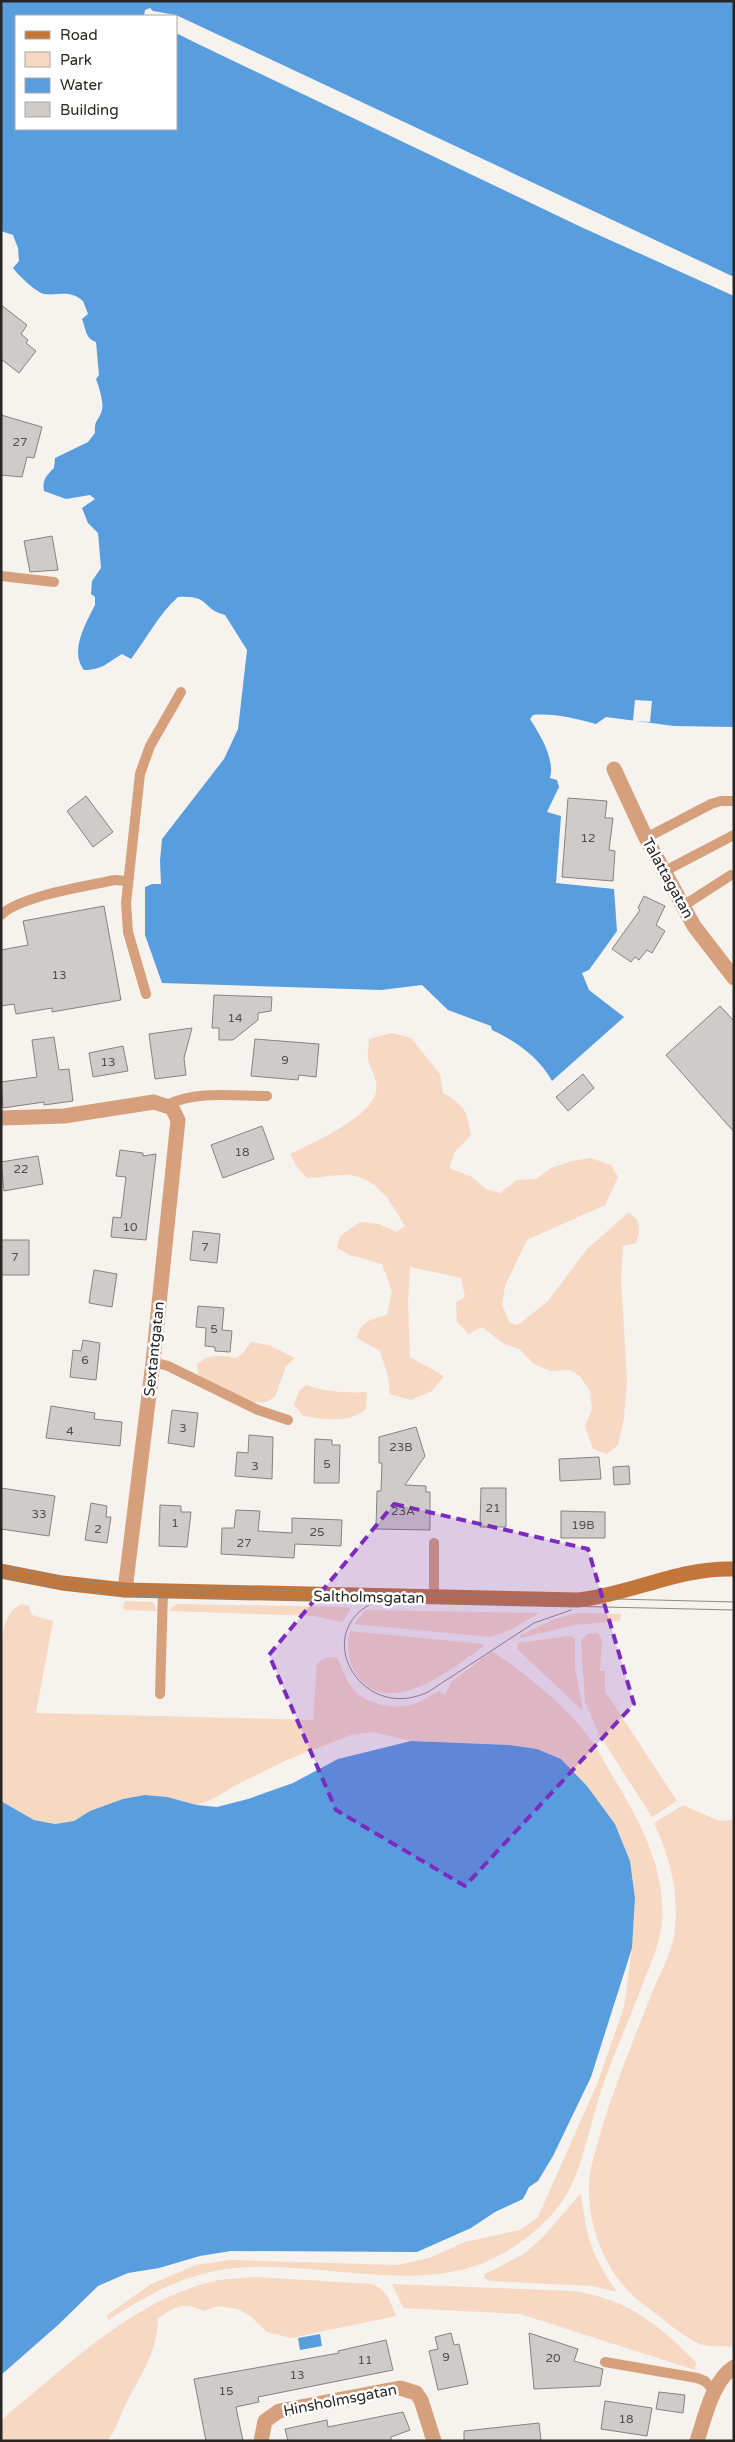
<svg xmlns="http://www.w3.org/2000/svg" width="735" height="2442" font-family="'Varela Round',sans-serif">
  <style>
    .green { fill: #f7d8c3 }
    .water { fill: #589ede; fill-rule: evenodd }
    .pier { fill: #f6f2ee }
    .building { fill: #cfcbc8; stroke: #868280 }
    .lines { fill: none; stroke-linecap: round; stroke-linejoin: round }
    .lane { stroke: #d5a07b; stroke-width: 10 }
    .street { stroke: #d5a07b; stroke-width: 15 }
    .secondary { stroke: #c27639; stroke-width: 15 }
    .tram { stroke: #8c8a87; stroke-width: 1 }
    .marked { fill: #7b2cbf; fill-opacity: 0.2; stroke: #7b2cbf; stroke-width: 4; stroke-dasharray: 10 6; stroke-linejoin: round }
    .labels { text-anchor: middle; stroke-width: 5; stroke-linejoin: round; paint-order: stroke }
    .number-label { font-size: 12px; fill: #514f4d }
    .street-label { font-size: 15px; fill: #272624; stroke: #fff }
  </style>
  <rect width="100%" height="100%" fill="#f6f2ee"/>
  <!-- green -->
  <path class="green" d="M392 1033 411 1038 440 1074 443 1093C466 1106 466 1110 471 1135L455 1152 449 1168 472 1177 486 1189 500 1193 517 1180 536 1179 551 1168 572 1161 591 1158 611 1165 618 1177 605 1205 527 1240 505 1286 502 1305 510 1323 518 1325 548 1301 587 1249 629 1212 638 1221 639 1232 636 1243 623 1246 621 1279 627 1380 624 1418 618 1445 607 1454 593 1449 585 1426 592 1409 590 1391 580 1376 570 1370 550 1371 534 1364 519 1349 504 1344 482 1327 469 1334 457 1322 456 1302 465 1297 461 1278 410 1267 408 1302 410 1357 444 1376 432 1391 411 1400 390 1394 388 1376 380 1351 357 1338C361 1321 371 1319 387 1315L392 1291 382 1264 350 1255 337 1248 340 1236 360 1222 379 1224 396 1232 405 1226C391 1203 380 1180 350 1175 339 1174 320 1178 307 1178L297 1167 290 1154C311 1144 371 1117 376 1092 379 1080 370 1070 368 1059 367 1053 369 1045 369 1039Z
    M251 1342 269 1345 295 1358 286 1366 275 1397C272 1398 268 1402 264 1402 244 1405 214 1385 198 1374L197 1364C210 1353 220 1355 236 1358L243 1353Z
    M306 1385C327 1392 345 1393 367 1392L366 1409C349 1424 323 1419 303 1416L294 1405 299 1391Z
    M125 1601 153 1602 157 1611 125 1610 123 1606Z
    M22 1604 29 1606 32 1615 53 1621 36 1713 313 1720 317 1663 328 1657 337 1658C343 1668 346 1681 353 1689 366 1705 395 1710 414 1704 423 1701 431 1695 439 1691L445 1695 451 1682 492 1651C525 1673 555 1698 582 1728 592 1740 601 1756 609 1770 637 1817 666 1865 662 1922 660 1944 650 1965 642 1986 629 2021 613 2055 601 2091 590 2124 584 2162 568 2192 553 2219 525 2242 498 2256 423 2297 318 2260 237 2268 186 2272 150 2294 108 2320L107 2315 151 2284 196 2265 230 2260 397 2265 429 2258 465 2242 520 2230 538 2217 597 2084 624 2007 632 1948 635 1898 630 1861 615 1824 587 1786 561 1759 537 1749 509 1745 411 1741 372 1732 351 1735 287 1760 236 1785 215 1798 197 1805 167 1797 90 1811 74 1821 55 1824 34 1820 1 1801V1640C5 1625 7 1610 22 1604Z
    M178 1604 344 1607 350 1608V1611L342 1622 313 1616 170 1611 171 1608Z
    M365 1610 539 1613 510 1630 491 1637 354 1624Z
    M578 1613 621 1614 620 1621 574 1625 521 1638 519 1636 554 1619Z
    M350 1631 483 1644 484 1646C454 1667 392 1719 359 1678 348 1665 346 1647 350 1631Z
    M598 1633 602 1640 600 1671H605V1691L677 1801 652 1817 599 1734 585 1702 581 1640 587 1634Z
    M568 1636 575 1638V1668L583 1711 517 1649 518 1643Z
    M683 1805 719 1821 734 1820V2347C724 2346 713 2347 704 2345 689 2342 661 2317 647 2307 609 2281 587 2230 589 2183 590 2165 597 2148 601 2131 615 2084 634 2039 652 1993 659 1975 671 1955 674 1936 680 1896 671 1860 654 1823Z
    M581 2193C586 2237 592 2256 617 2292L592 2286 490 2281 484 2278 485 2274 524 2254 543 2237Z
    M255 2277 372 2284C387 2290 390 2301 396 2316L291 2338 267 2332 249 2315 237 2309 218 2306 204 2311C183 2301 177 2306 158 2318 158 2352 139 2377 125 2406 119 2418 116 2431 107 2441H1V2421L7 2415C70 2364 132 2301 214 2281 227 2278 242 2279 255 2277Z
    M392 2284 574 2291C630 2300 657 2324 696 2362L695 2370 520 2314 403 2308Z"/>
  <!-- water -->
  <path class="water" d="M1 1H734V727L674 726 606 717 596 724C576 719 554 713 533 715L530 719C540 735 555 758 550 778L557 780 559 787 547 812 561 816 556 883 614 889 617 931 589 970 582 973 589 990 624 1017 552 1081C539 1057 517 1042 492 1030L491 1026 448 1010 422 985 381 990 162 983 145 935V887L152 884H161L160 861 162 839 224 759 238 729 247 650 225 615C201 609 211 595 178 597 158 615 147 638 131 659L122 654C107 663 102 670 84 670 69 651 86 623 95 605V597L91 594 92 581 101 568 98 533 88 523 82 508 95 499 90 495 66 499 44 491C42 480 46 476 54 468L55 458 88 442 95 433C94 419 99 421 102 410 104 403 99 387 96 379L99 375 96 342C85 338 86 329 82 319L88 314 83 301C69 289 59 296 44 294 37 293 17 274 13 268L19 261 18 248 13 235 1 231ZM16 16H176V129H16Z
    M411 1741 509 1745 537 1749 561 1759 587 1786 615 1824 630 1861 635 1898 632 1948 591 2077 553 2156 538 2181 529 2187 523 2199 495 2212 471 2228 417 2252 231 2251 200 2256 159 2268 128 2273 98 2286 58 2325 1 2375V1801L34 1820 55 1824 74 1821 90 1811 123 1799 145 1795 167 1797 197 1805 217 1807 248 1799 293 1783 338 1759Z
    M320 2334 322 2346 300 2350 298 2338Z"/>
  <!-- pier -->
  <path class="pier" d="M150 8 153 11 176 15 734 277V296L581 227 198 44 176 33V16H144L145 10Z
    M635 700 652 701 650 722 633 721Z"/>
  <!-- building -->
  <path class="building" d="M1 305 27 325 21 334 28 340 26 343 36 351 19 373 1 359Z
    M1 415 42 427 34 458 27 457 22 477 1 475Z
    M52 536 58 570 30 572 24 541Z
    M86 796 113 832 93 847 67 811Z
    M568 798 607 801 605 818H613L609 850 615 851 613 881 562 877Z
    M644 896 665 906 656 925 665 931 652 953 647 950 639 960 635 957 631 962 612 949 640 910 638 908Z
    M104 906 121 1000 52 1012V1008L16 1014 14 1004 1 1006V950L28 945 23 921Z
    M214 995 272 997 271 1011 258 1013V1020L233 1040H219V1028H212Z
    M720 1006 734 1021V1132L666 1055Z
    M192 1028 184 1058 186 1075 155 1079 149 1034Z
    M54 1037 59 1070 69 1069 73 1101 44 1105V1102L3 1108 1 1082 37 1077 32 1040Z
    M255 1039 319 1044 316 1077 299 1075 298 1080 251 1076Z
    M123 1046 128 1071 93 1077 89 1053Z
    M583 1074 594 1088 568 1111 556 1097Z
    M262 1126 274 1159 223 1178 211 1145Z
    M120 1150 143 1153V1156L156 1154 146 1240 111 1237 113 1217 121 1218 126 1177 116 1176Z
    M38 1156 43 1184 4 1191 1 1162Z
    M193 1231 220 1234 217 1263 190 1260Z
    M1 1240H29V1275H1Z
    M94 1270 117 1274 112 1307 89 1303Z
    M198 1306 224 1308 222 1330 232 1331 230 1352 215 1351V1347L205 1346 206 1328 196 1327Z
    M83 1340 100 1343 96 1380 70 1377 73 1350 81 1351Z
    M51 1406 95 1413 94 1419 122 1422 120 1446 46 1438Z
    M172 1410 198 1413 194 1447 168 1443Z
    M416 1427 425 1456 405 1485 426 1486V1492H430V1530L376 1529 377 1491H381L382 1463H379V1437Z
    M249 1435 273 1437 272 1479 235 1476 237 1452 248 1453Z
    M315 1439 332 1440V1445H340L339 1483H314Z
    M599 1457 601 1479 560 1481 559 1459Z
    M629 1466 630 1484 614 1485 613 1467Z
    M1 1488 55 1496 49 1536 1 1529Z
    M481 1488H506V1527H480Z
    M91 1503 107 1506 106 1517H111L107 1543 85 1540Z
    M160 1505 181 1506V1512H191L187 1547 159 1546Z
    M236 1510 260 1511 258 1531 292 1533V1518L342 1520 341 1546 295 1544 294 1558 221 1554 222 1528H234Z
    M561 1511 605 1512V1538H561Z
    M451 2333 454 2345 459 2344 468 2384 438 2390 429 2351 438 2349 435 2337Z
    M529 2333 578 2349 574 2361 603 2369 600 2386 534 2389Z
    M386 2340 393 2370 258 2397 259 2402 236 2407 243 2441H206L194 2379 339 2353 338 2351Z
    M659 2392 685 2395 683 2413 656 2409Z
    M605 2401 652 2408 647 2436 601 2429Z
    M403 2412 410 2430 391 2437V2441H288L285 2429 327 2420 328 2427Z
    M539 2423 541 2441H464V2431Z"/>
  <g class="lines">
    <!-- lane -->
    <path class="lane" d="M1 576 54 582
      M646 838 711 804 721 801H734
      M665 871 734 835
      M683 906 731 875
      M1 915C20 896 87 886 115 880L127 881
      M146 994 128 932 126 903 140 774 150 746 181 692
      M167 1105C196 1090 235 1096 267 1096
      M153 1362 168 1366 258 1410 288 1420
      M434 1598V1543
      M160 1694 163 1592
      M605 2362 697 2378 705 2381 715 2392"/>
    <!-- street -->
    <path class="street" d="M614 769 646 838 694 926 734 978
      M1 1118 64 1116 154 1102 172 1108 178 1120 153 1362 125 1590
      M261 2441 265 2421 279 2411 400 2388 416 2393 421 2400 434 2441
      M697 2441C705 2418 712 2381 734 2367"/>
    <!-- secondary -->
    <path class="secondary" d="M1 1571 62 1583 125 1590 578 1600C632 1594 679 1567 734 1569"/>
    <!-- tram -->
    <path class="tram" d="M1 1567 71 1580 143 1587 734 1602
      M1 1576 52 1586 125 1596 734 1610
      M375 1602C309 1631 360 1724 428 1692L534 1623 571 1610"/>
  </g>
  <!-- marked area -->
  <path class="marked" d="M394 1504 588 1549 634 1704 465 1886 336 1810 269 1655Z"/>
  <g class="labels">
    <!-- number labels -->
    <g class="number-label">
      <text x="20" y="446">27</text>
      <text x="588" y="842">12</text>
      <text x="59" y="979">13</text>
      <text x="235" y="1022">14</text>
      <text x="285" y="1064">9</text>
      <text x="108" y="1066">13</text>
      <text x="242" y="1156">18</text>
      <text x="21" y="1173">22</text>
      <text x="130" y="1231">10</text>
      <text x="205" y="1251">7</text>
      <text x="15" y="1261">7</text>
      <text x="214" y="1333">5</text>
      <text x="85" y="1364">6</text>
      <text x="183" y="1432">3</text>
      <text x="70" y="1435">4</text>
      <text x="401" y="1451">23B</text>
      <text x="327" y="1468">5</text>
      <text x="255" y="1470">3</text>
      <text x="493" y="1512">21</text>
      <text x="403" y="1515">23A</text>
      <text x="39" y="1518">33</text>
      <text x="175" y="1527">1</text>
      <text x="583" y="1529">19B</text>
      <text x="98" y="1533">2</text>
      <text x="317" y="1536">25</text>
      <text x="244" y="1547">27</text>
      <text x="446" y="2361">9</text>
      <text x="553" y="2362">20</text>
      <text x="365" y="2364">11</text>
      <text x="297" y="2379">13</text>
      <text x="226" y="2395">15</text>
      <text x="626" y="2423">18</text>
    </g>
    <!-- street labels -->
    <g class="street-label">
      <text transform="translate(668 878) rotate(61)" y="5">Talattagatan</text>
      <text transform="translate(154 1349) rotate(-84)" y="5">Sextantgatan</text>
      <text transform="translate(369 1597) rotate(1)" y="5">Saltholmsgatan</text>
      <text transform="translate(340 2400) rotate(-11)" y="5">Hinsholmsgatan</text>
    </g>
  </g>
  <!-- border -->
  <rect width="735" height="2442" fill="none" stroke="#272624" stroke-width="5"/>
  <!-- legend -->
  <rect x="15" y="15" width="162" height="115" fill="#ffffff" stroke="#a9a8a7"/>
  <rect x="25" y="31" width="25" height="8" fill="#c27639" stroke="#a9a8a7"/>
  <text x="60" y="40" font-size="15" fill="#272624">Road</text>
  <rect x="25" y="52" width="25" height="15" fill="#f7d8c3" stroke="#a9a8a7"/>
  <text x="60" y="65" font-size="15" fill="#272624">Park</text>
  <rect x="25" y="78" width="25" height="15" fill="#589ede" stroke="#a9a8a7"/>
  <text x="60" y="90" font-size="15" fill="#272624">Water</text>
  <rect x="25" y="102" width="25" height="15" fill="#cfcbc8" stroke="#a9a8a7"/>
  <text x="60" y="115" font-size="15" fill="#272624">Building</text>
</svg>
